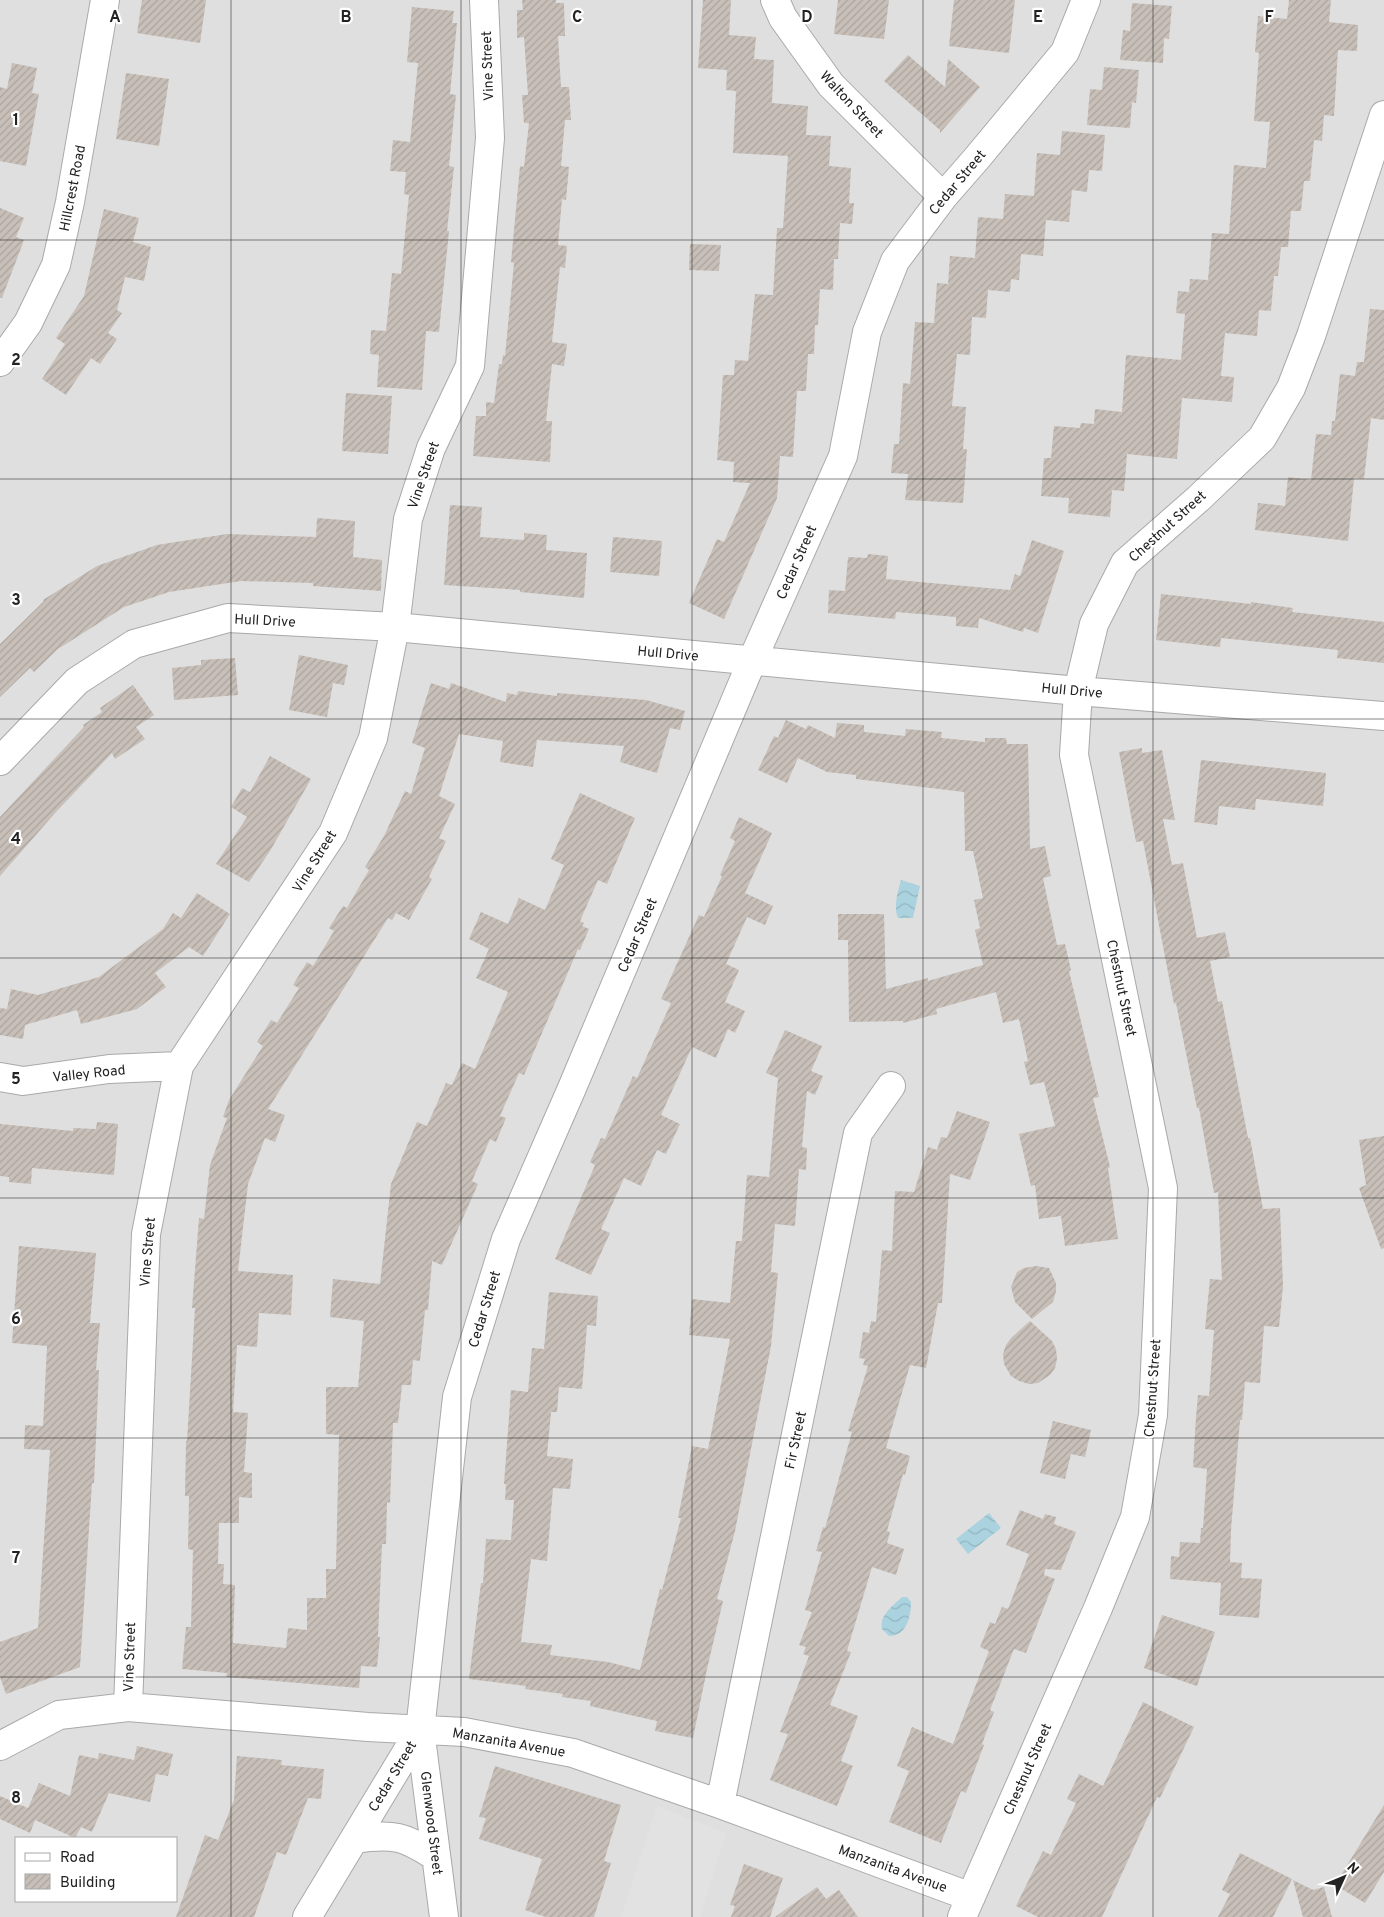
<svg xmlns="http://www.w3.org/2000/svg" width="1384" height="1917" font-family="Overpass,sans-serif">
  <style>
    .residential { fill: #e0dfdf; fill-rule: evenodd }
    .parking { fill: #e2e2e2 }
    .water { fill: url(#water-waves) }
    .building { fill: url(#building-hatch) }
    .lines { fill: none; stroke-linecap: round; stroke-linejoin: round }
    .minor-casing { stroke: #a9a9a9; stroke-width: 30 }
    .minor { stroke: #fff; stroke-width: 28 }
    .grid { fill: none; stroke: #222; stroke-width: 1; stroke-opacity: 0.55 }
    .labels { text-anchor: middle; stroke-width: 4.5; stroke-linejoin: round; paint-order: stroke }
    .street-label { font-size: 14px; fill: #222; stroke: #fff }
    .grid-label { font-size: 16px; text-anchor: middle; font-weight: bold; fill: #222; stroke: #fff; stroke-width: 4.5; stroke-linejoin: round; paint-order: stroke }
  </style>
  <defs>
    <pattern id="water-waves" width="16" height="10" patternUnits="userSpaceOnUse" patternTransform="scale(1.25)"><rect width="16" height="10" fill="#aad3df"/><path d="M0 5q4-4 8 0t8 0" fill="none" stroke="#92b5bf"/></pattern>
    <pattern id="building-hatch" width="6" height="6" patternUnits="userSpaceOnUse" patternTransform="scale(1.25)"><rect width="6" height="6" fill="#c7bfb8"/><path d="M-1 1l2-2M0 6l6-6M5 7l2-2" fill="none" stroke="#aba49e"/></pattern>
  </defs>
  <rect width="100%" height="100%" fill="#f2efe9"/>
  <!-- residential -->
  <path class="residential" d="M0 0H1384V1917H0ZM16 1838H176V1901H16Z"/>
  <!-- parking -->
  <path class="parking" d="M657 1806 726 1833 700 1917H621Z"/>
  <!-- water -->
  <path class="water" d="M901 880 920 886 913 918H898C893 907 898 891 901 880Z
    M989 1513 1001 1528 968 1554 956 1539Z
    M902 1597H907L911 1602C911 1616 907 1636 889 1636L882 1629C879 1615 893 1606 902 1597Z"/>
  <!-- building -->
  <path class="building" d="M142 0H206L200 43 137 33Z
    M522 0H556V3H564L565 36H558L561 87H569L571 120H565L561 166 569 167 566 200 562 199 558 245 567 246 565 268 560 267 552 342 567 344 564 366 552 364 546 421H552L550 462 473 456 476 416H486V402L494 403 499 364H502L503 355 505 356 514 263 511 262 520 166 524 167 529 123H524L522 95H528L524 37 517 38V10H523Z
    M703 0H731L729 35 756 37 754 59 774 60 772 103 808 106 806 135 831 136 829 166 851 168 849 203H854L852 224 840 223 838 259H834L833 290 820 289 818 325H815L814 354H808L806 391H797L793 457 780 456 777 498 724 619 689 603 717 539 724 542 750 483 733 482 734 462 717 460 723 375H734L735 360 748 361 755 294 773 295 777 228H783L788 156 733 153 736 91 726 90 727 70 698 68Z
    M838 0H889L884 39 834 34Z
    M954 0H1015L1009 53 949 46Z
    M1289 0H1331L1329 22 1358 25 1357 51 1338 50 1334 116 1324 115 1322 141 1314 140 1310 181H1304L1301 211H1291L1288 247H1281L1278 276H1274L1271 311 1259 310 1257 336 1225 333 1221 376 1234 377 1232 402 1182 398 1177 459 1127 454 1124 491 1112 490 1110 517 1068 513 1069 498 1041 496 1044 458H1051L1054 426 1080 428 1081 423 1094 424 1095 409 1122 412 1126 355 1181 360 1185 314 1176 313 1178 291 1189 292 1190 279 1208 280 1212 233 1229 234 1234 165 1266 168 1270 122 1254 121 1259 53 1255 52 1258 16 1287 19Z
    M1132 3 1172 6 1169 39 1164 38 1163 63 1120 60 1123 30 1130 31Z
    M412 7 454 11 452 23H457L450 94 456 95 449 166 454 167 447 231H449L439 332 426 331 422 390 377 387 379 355 370 354 371 330 386 331 392 273 401 274 409 195 404 194 406 172 390 171 393 140 410 142 418 63 407 62Z
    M908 55 945 87 948 59 980 87 940 133V130L884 81Z
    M12 63 37 68 32 93 39 94 26 166 0 161V87L7 89Z
    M1104 67 1139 70 1136 103 1132 102 1130 128 1087 125 1090 89 1102 90Z
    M126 73 169 79 159 146 116 139Z
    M1062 131 1105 135 1102 171 1089 170 1087 192 1072 190 1069 222 1046 220 1043 256 1021 254 1019 280 1011 279 1010 292 988 290 986 318 972 317 970 355 957 354 952 406 966 407 963 449H967L963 503 905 500 908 474 891 473 894 444H899L903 383 910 384 915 322 934 323 937 283 948 284 950 256 975 258 978 217 1003 219 1005 194 1034 196 1037 153 1060 155Z
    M0 208 24 218 16 237 24 240 2 298H0Z
    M104 209 139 218 133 242 151 247 144 281 125 277 117 310 122 313 108 333 117 339 100 364 91 358 66 395 42 379 65 344 56 338 84 296Z
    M690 244 721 245 719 271 689 270Z
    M1370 309 1384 310V420L1371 418 1364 479 1354 478 1348 541 1255 530 1258 503 1285 506 1288 477 1311 480 1316 434 1331 435 1332 421H1335L1340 374 1355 376 1357 362H1364Z
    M346 393 392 396 388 454 342 451Z
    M450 505 482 507 480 537 524 540V533L547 535 546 550 587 553 584 598 520 592V590L444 585Z
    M317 518 355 521 353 557 382 560 381 591 313 586V583L241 581 169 592 124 607 58 649 34 672 30 668 0 697V644L44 601 43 600 97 566 157 545 227 534 316 537Z
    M613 537 662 541 659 576 610 572Z
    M1032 540 1064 551 1038 633 1024 628 1023 632 979 618 978 628 956 626V617L896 612 895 619 828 613 829 590 845 591 848 557 867 558 868 554 888 556 886 579 1010 590 1015 574 1020 576Z
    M1161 594 1251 604V602L1293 608 1292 612 1384 622V663L1337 658 1338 650 1221 638 1220 647 1156 640Z
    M299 655 348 665 344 685 333 683 327 717 289 710Z
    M235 658 238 695 174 700 172 668 201 665V660Z
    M431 683 449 689 451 683 506 702 507 693 517 695 518 691 557 696V693L646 700 685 711 680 730 670 728 657 773 620 762 624 746 537 740 533 767 500 762 503 741 459 734 439 796 455 804 439 838 446 841 429 877 432 879 409 920 396 913 392 920 388 918 268 1109 285 1115 275 1142 265 1138 248 1184 238 1271 293 1275 291 1315 259 1313 257 1347 237 1345 233 1412 248 1413 244 1472 252 1473V1498L239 1497V1523H219L218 1564H224L223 1584 235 1585 233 1643 286 1648 288 1628 307 1630V1598H326V1569H336L339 1435 326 1434V1387H358L364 1321 330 1317 333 1279 380 1284 391 1184 417 1122 427 1126 446 1083 452 1085 462 1063 475 1069 508 992 476 978 489 949 469 939 481 912 508 924 519 898 545 910 564 865 551 859 580 793 635 818 607 884 598 880 580 921 584 923 582 926 589 929 580 950 578 949 524 1075 519 1073 500 1116 506 1118 496 1142 490 1139 472 1181 478 1184 442 1265 432 1261 428 1310H425L420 1361 413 1360 411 1385H402L398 1423H393L390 1503 387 1502 386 1544H382L378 1637H380L377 1667 361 1666 359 1688 226 1677 227 1673 182 1669 186 1627H191L193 1550 188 1549 189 1496H185L186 1441H187L195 1308H192L199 1218 204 1219 210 1165 227 1118 223 1117 229 1100 263 1046 257 1042 271 1020 277 1023 299 988 293 985 307 962 313 966 334 931 329 928 343 906 347 908 369 870 365 867 384 836 405 791 411 794 425 748 412 743Z
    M133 685 154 715 136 727 145 739 115 759 112 753 56 812 0 876V817L84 727 83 725 102 712 100 708Z
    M786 720 806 729 808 725 835 738 837 723 864 725V732L905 736 906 729 942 732 941 738 985 742V738H1006L1007 744H1028L1030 849 1045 846 1051 876 1043 878 1057 945 1065 944 1071 970 1069 971 1099 1097 1093 1098 1110 1167 1108 1168 1118 1239 1065 1246 1061 1216 1039 1219 1035 1185 1031 1186 1019 1134 1055 1126 1044 1082 1030 1085 1024 1062 1028 1061 1019 1019 1003 1023 996 992 936 1009 937 1014 903 1023V1021L849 1022 848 940H838V914H884L886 989 928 978V981L983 965 975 930 980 928 974 900 983 898 973 851H965L964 792 856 779V775L827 772 798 758 787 783 758 770 774 736 778 738Z
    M1142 748V753L1162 750 1175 820 1163 819 1172 865 1183 863 1197 938 1225 932 1230 957 1210 961 1218 1002 1222 1001 1248 1138H1250L1263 1209 1280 1208 1283 1286 1279 1327 1264 1326 1260 1383 1245 1382 1242 1420H1240L1231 1530 1230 1562 1242 1563 1241 1578 1262 1579 1259 1618 1219 1615 1221 1583 1170 1579 1171 1556 1179 1557 1180 1542 1200 1543 1201 1528H1203L1207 1469 1193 1467 1196 1417 1198 1395 1209 1396 1214 1330 1205 1329 1210 1279 1222 1280 1218 1192 1214 1193 1199 1108H1197L1176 1003 1174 1004 1143 841 1136 842 1119 752Z
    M270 756 311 779 270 851 249 882 216 864 247 817 231 807 242 788 250 792Z
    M1201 760 1326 773 1323 806 1256 799 1255 810 1219 806 1217 825 1194 822Z
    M739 817 772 833 745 893 773 906 765 925 747 917 726 964 739 970 725 1002 745 1011 735 1033 728 1029 716 1058 692 1047 661 1115 680 1124 666 1154 657 1150 641 1186 624 1178 601 1229 610 1233 591 1275 555 1259 595 1165 590 1162 601 1138 605 1139 633 1076 637 1078 671 1003 661 999 699 915 704 917 722 876 720 875 735 841 730 838Z
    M197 893 230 914 203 956 189 947 155 973 166 987 137 1009 81 1024 77 1010 25 1025 23 1039 0 1035V1008L7 1009 11 989 38 995 99 977 163 929 173 913 181 918Z
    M785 1030 822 1046 811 1071 823 1076 815 1095 807 1091 802 1147 807 1148 806 1170 799 1169 795 1226 775 1224 771 1272 778 1273 771 1346 735 1531 717 1599 723 1601 707 1669 693 1738 655 1731 657 1721 590 1706 591 1701 562 1697 563 1694 525 1689 526 1686 469 1679 481 1583H483L486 1539 511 1540 514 1500H505L506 1484H504L511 1390 528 1392 532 1348 544 1349 549 1292 598 1296 596 1326 587 1325 582 1389 559 1387 557 1412H551L547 1456 573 1459 570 1489 553 1488 547 1561 531 1559 521 1642 552 1645 550 1655 608 1662 640 1670 660 1589 662 1590 681 1518H678L692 1446 708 1449 730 1339 689 1335 692 1299 730 1303 736 1241H742L747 1175 769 1177 778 1078 766 1073Z
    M957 1111 990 1122 970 1180 950 1174 942 1303H938L926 1368 910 1365 886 1448 910 1456 905 1475 903 1474 887 1531 890 1532 887 1543 904 1549 896 1575 872 1567 847 1651 851 1652 830 1705 858 1716 841 1761 853 1766 837 1806 770 1780 788 1734 780 1732 809 1656 803 1654 806 1647 799 1645 812 1612 805 1610 822 1552 816 1551 823 1527 825 1528 852 1432 848 1431 868 1366 863 1365 865 1359 859 1358 863 1332 869 1333 871 1321 876 1322 882 1250 892 1251 895 1191 914 1192 928 1147 937 1150 941 1137 947 1138Z
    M97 1122 118 1124 114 1175 32 1168 31 1184 9 1182V1177L0 1176V1124L73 1131V1128L96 1129Z
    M1384 1136V1248L1381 1249 1359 1188 1366 1185 1359 1140Z
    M19 1246 96 1253 90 1323H100L96 1370H99L94 1483H92L80 1667 6 1694 0 1677V1642L38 1628 50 1450 24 1449 25 1425 43 1426 47 1346 12 1343Z
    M1036 1266 1049 1268 1056 1283V1291L1053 1302 1032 1319 1015 1302 1011 1287 1017 1272 1024 1268Z
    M1030 1321 1052 1341 1056 1349 1057 1359 1055 1368 1050 1375 1038 1383 1029 1384 1019 1381 1011 1376 1004 1364 1003 1354 1006 1345 1011 1338Z
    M1053 1421 1091 1430 1085 1457 1071 1454 1065 1479 1040 1473Z
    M1020 1510 1043 1519 1045 1514 1056 1517 1054 1524 1076 1532 1061 1570 1045 1569 1044 1575 1055 1579 1026 1653 1014 1649 990 1710 994 1712 982 1744 984 1745 966 1793 961 1791 941 1843 889 1822 909 1771 897 1766 912 1727 953 1744 989 1651 980 1647 990 1622 995 1624 1002 1607 1008 1609 1029 1554 1006 1545Z
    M1162 1615 1215 1632 1197 1686 1144 1668Z
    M1143 1702 1194 1727 1160 1798 1157 1797 1102 1917H1038L1016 1906 1043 1851 1051 1855 1076 1803 1067 1799 1079 1774 1103 1786Z
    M137 1746 173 1754 168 1776 156 1774 150 1802 109 1793 92 1832 81 1827 75 1838 35 1820 30 1833 0 1819V1796L28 1808 39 1783 70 1796 79 1755 98 1759 99 1753 134 1760Z
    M237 1756 282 1760 281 1765 324 1769 321 1799 308 1798 286 1855 277 1852 254 1917H176L205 1835 218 1840 234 1800Z
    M495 1766 621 1805 604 1861 611 1863 594 1917H546L525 1910 542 1859 479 1839 486 1818 479 1817Z
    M1384 1805V1872L1365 1903 1335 1885Z
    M1240 1853 1292 1879 1273 1917H1218L1230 1894 1222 1890Z
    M744 1864 783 1878 770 1917H731L735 1906 730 1905Z
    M1293 1880 1313 1890 1324 1887 1332 1917H1303Z
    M817 1887 826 1899 839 1890 858 1917H775Z"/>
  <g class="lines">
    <!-- minor casing -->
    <g class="minor-casing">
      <path id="minor" d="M775 0 783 18 831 85 943 197
        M0 362 28 323 56 265 70 202 105 0
        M0 761 77 681 134 644 228 618 395 627 1078 691 1384 716
        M0 1077 23 1081 109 1069 179 1066
        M128 1707 146 1234 179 1066 333 833 373 738 395 627 408 519 431 448 470 366 490 138 484 0
        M420 1730 444 1917
        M0 1746 59 1715 128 1707 368 1727 464 1732 573 1753 720 1804 971 1897
        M720 1804 858 1133 891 1086
        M355 1839C392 1833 405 1836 436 1857
        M307 1917 420 1730 457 1397 506 1239 572 1088 752 661 843 456 867 332 895 261 943 197 977 158 1065 52 1086 0
        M962 1917 1098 1608 1135 1517 1153 1415 1163 1188 1074 755 1078 691 1094 624 1125 563 1198 499 1262 438 1291 388 1311 336 1384 115"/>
    </g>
    <!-- minor -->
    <use href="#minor" class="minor"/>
  </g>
  <!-- grid -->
  <path class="grid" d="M231 0V1917M461 0V1917M692 0V1917M923 0V1917M1153 0V1917M0 240H1384M0 479H1384M0 719H1384M0 958H1384M0 1198H1384M0 1438H1384M0 1677H1384"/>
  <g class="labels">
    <!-- street labels -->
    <g class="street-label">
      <text transform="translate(487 66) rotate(-92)" y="5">Vine Street</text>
      <text transform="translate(852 104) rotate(47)" y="5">Walton Street</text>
      <text transform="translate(957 182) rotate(-50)" y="5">Cedar Street</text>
      <text transform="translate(72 188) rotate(-79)" y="5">Hillcrest Road</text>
      <text transform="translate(423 475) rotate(-71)" y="5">Vine Street</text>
      <text transform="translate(1167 526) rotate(-42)" y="5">Chestnut Street</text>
      <text transform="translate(796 562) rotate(-66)" y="5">Cedar Street</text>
      <text transform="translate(265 620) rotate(3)" y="5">Hull Drive</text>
      <text transform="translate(668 653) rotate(5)" y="5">Hull Drive</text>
      <text transform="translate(1072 690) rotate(5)" y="5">Hull Drive</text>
      <text transform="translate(314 861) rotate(-58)" y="5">Vine Street</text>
      <text transform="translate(637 935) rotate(-67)" y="5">Cedar Street</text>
      <text transform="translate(1122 988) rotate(78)" y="5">Chestnut Street</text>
      <text transform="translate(89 1073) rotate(-6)" y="5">Valley Road</text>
      <text transform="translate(147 1252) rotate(-85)" y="5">Vine Street</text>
      <text transform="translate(484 1309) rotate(-73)" y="5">Cedar Street</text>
      <text transform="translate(1152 1388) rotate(-86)" y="5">Chestnut Street</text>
      <text transform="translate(795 1440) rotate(-78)" y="5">Fir Street</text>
      <text transform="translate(129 1657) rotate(-88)" y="5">Vine Street</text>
      <text transform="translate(509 1742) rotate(10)" y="5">Manzanita Avenue</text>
      <text transform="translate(1027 1769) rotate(-66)" y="5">Chestnut Street</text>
      <text transform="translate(392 1776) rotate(-59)" y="5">Cedar Street</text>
      <text transform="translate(432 1823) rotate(83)" y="5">Glenwood Street</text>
      <text transform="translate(893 1868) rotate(20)" y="5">Manzanita Avenue</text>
    </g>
  </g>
  <g class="grid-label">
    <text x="115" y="22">A</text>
    <text x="346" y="22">B</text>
    <text x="577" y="22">C</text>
    <text x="807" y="22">D</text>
    <text x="1038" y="22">E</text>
    <text x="1269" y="22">F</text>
    <text x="16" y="125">1</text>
    <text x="16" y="365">2</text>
    <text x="16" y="605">3</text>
    <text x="16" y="844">4</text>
    <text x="16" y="1084">5</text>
    <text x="16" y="1324">6</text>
    <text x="16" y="1563">7</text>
    <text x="16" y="1803">8</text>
  </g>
  <!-- legend -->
  <rect x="15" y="1837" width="162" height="65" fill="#ffffff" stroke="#a7a7a7"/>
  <rect x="25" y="1853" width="25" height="8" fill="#ffffff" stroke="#a7a7a7"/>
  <text x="60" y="1862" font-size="15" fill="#222222">Road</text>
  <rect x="25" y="1874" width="25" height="15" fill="url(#building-hatch)" stroke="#a7a7a7"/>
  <text x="60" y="1887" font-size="15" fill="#222222">Building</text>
  <!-- north arrow -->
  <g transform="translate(1344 1877) rotate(46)" stroke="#ffffff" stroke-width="4" paint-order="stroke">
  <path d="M0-4L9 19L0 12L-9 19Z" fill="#222222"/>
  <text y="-8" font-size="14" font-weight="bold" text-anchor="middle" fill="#222222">N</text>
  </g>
</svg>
